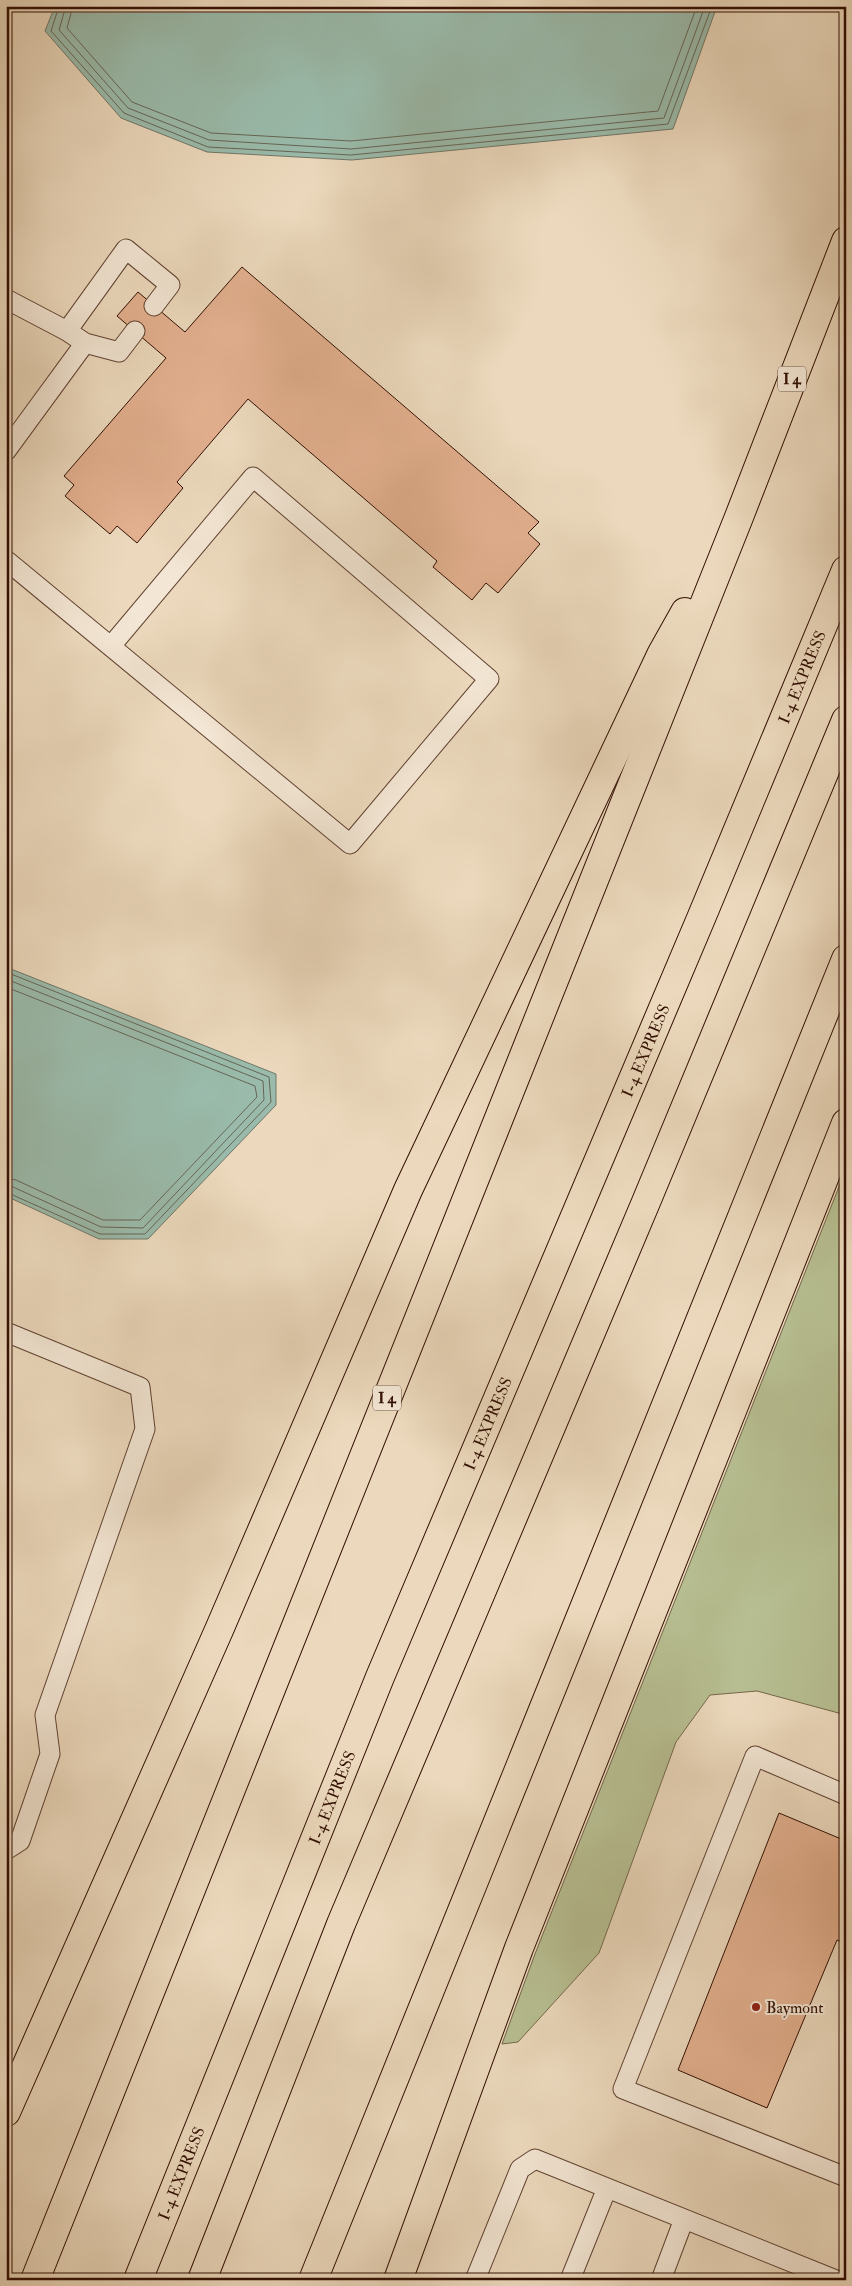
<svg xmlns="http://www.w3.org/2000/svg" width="852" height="2286" font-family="'IM FELL Double Pica',serif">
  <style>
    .green { fill: #b7bf92; stroke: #74674a }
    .water { fill: #9abbab; stroke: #707667 }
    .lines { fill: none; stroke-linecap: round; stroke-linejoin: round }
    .shore { stroke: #666556; stroke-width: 1 }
    .building { fill: #e3b08f; stroke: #310f02 }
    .service-casing { stroke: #604231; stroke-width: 21 }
    .motorway-casing { stroke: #310f02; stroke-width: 30 }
    .service { stroke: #f3e6d4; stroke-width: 19 }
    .motorway { stroke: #ecd9bd; stroke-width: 28 }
    .poi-dot { fill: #8f2418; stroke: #f3e6d4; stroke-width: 2 }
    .labels { text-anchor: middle; stroke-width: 4; stroke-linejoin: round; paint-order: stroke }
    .shield { fill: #f3e6d4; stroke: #6b5041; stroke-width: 1 }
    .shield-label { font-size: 15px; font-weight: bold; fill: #310f02 }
    .street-label { font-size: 16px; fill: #310f02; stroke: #f3e6d4 }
    .poi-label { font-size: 16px; fill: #310f02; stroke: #f3e6d4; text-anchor: start }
  </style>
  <rect width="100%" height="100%" fill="#ecd9bd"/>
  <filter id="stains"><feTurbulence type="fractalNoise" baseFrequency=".004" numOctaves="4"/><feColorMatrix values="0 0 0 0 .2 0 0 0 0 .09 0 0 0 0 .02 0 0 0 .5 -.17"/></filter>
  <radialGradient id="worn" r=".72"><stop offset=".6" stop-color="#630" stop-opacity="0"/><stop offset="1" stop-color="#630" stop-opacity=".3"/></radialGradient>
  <!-- green -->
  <path class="green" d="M846 1169V1715L757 1691 710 1695 676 1742 599 1953 518 2042 502 2044 535 1954Z"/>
  <!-- water -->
  <path class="water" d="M55 6H717L673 129 352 160 207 152 121 118 45 31Z
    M6 967 276 1074V1105L148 1239H99L6 1196Z"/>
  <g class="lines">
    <!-- shore -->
    <path class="shore" d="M59 6 51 31 124 113 208 147 351 155 668 124 712 6
      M66 6 59 30 128 108 209 140 351 149 664 118 705 6
      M73 6 67 28 132 102 211 133 351 141 658 111 697 6
      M6 972 269 1077 271 1102 145 1234H100L6 1192
      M6 979 263 1081 264 1100 143 1228 101 1227 13 1187 6 1186
      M6 987 255 1086 257 1097 140 1220H103L16 1180 6 1178"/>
  </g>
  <!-- building -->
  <path class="building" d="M242 267 539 522 528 533 540 544 498 593 486 583 472 600 433 567 437 561 248 399 177 482 183 488 137 543 117 526 110 534 65 496 74 485 64 476 166 358 117 316 138 292 185 332Z
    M779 1813 846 1841V1944L837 1940 767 2108 678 2070Z"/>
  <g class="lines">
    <!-- service casing -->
    <g class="service-casing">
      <path id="service" d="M6 299 67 331 85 343 6 451
        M67 331 126 249 170 285 154 306
        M85 343 119 352 135 331
        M6 560 350 844 489 679 253 477 111 646
        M6 1332 140 1387 145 1429 45 1715 50 1754 20 1841 6 1850
        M846 1795 755 1756 623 2089 846 2177
        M475 2280 520 2169 535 2159 836 2280
        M570 2280 607 2188
        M661 2280 684 2219"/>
    </g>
    <!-- motorway casing -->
    <g class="motorway-casing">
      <g id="motorway">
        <path d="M6 2112 219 1630 408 1190 662 653 685 612"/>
        <path d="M35 2280 739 517 846 241"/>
        <path id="s1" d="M138 2280 380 1677 702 916 846 570"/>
        <path d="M202 2280 341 1924 646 1202 846 720"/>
        <path d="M313 2280 846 959"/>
        <path d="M398 2280 519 1948 846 1123"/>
      </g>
    </g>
    <!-- service -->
    <use href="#service" class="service"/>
    <!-- motorway -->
    <use href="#motorway" class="motorway"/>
  </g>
  <!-- markers -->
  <circle class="poi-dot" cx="756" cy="2007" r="5"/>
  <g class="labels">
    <!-- shield labels -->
    <g class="shield">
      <rect x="778" y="366.5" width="28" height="25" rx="4"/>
      <rect x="373" y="1385.5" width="28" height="25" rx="4"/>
    </g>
    <g class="shield-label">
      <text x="792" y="384">I 4</text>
      <text x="387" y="1403">I 4</text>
    </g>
    <!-- street labels -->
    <g class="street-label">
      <text dy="6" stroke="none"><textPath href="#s1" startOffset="1735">I-4 EXPRESS</textPath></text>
      <text dy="6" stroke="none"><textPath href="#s1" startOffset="1330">I-4 EXPRESS</textPath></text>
      <text dy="6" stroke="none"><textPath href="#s1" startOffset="925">I-4 EXPRESS</textPath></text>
      <text dy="6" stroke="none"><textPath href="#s1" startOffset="520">I-4 EXPRESS</textPath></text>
      <text dy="6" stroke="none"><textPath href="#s1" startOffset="115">I-4 EXPRESS</textPath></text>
    </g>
    <!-- poi labels -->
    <g class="poi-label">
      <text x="766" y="2013">Baymont</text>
    </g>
  </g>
  <!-- margin -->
  <rect width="852" height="2286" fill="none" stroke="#ecd9bd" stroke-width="25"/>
  <rect x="8" y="8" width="837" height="2271" fill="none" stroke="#310f02" stroke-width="2.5"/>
  <rect x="12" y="12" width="827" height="2261" fill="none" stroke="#310f02"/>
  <rect width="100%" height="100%" filter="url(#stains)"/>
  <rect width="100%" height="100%" fill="url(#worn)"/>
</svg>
